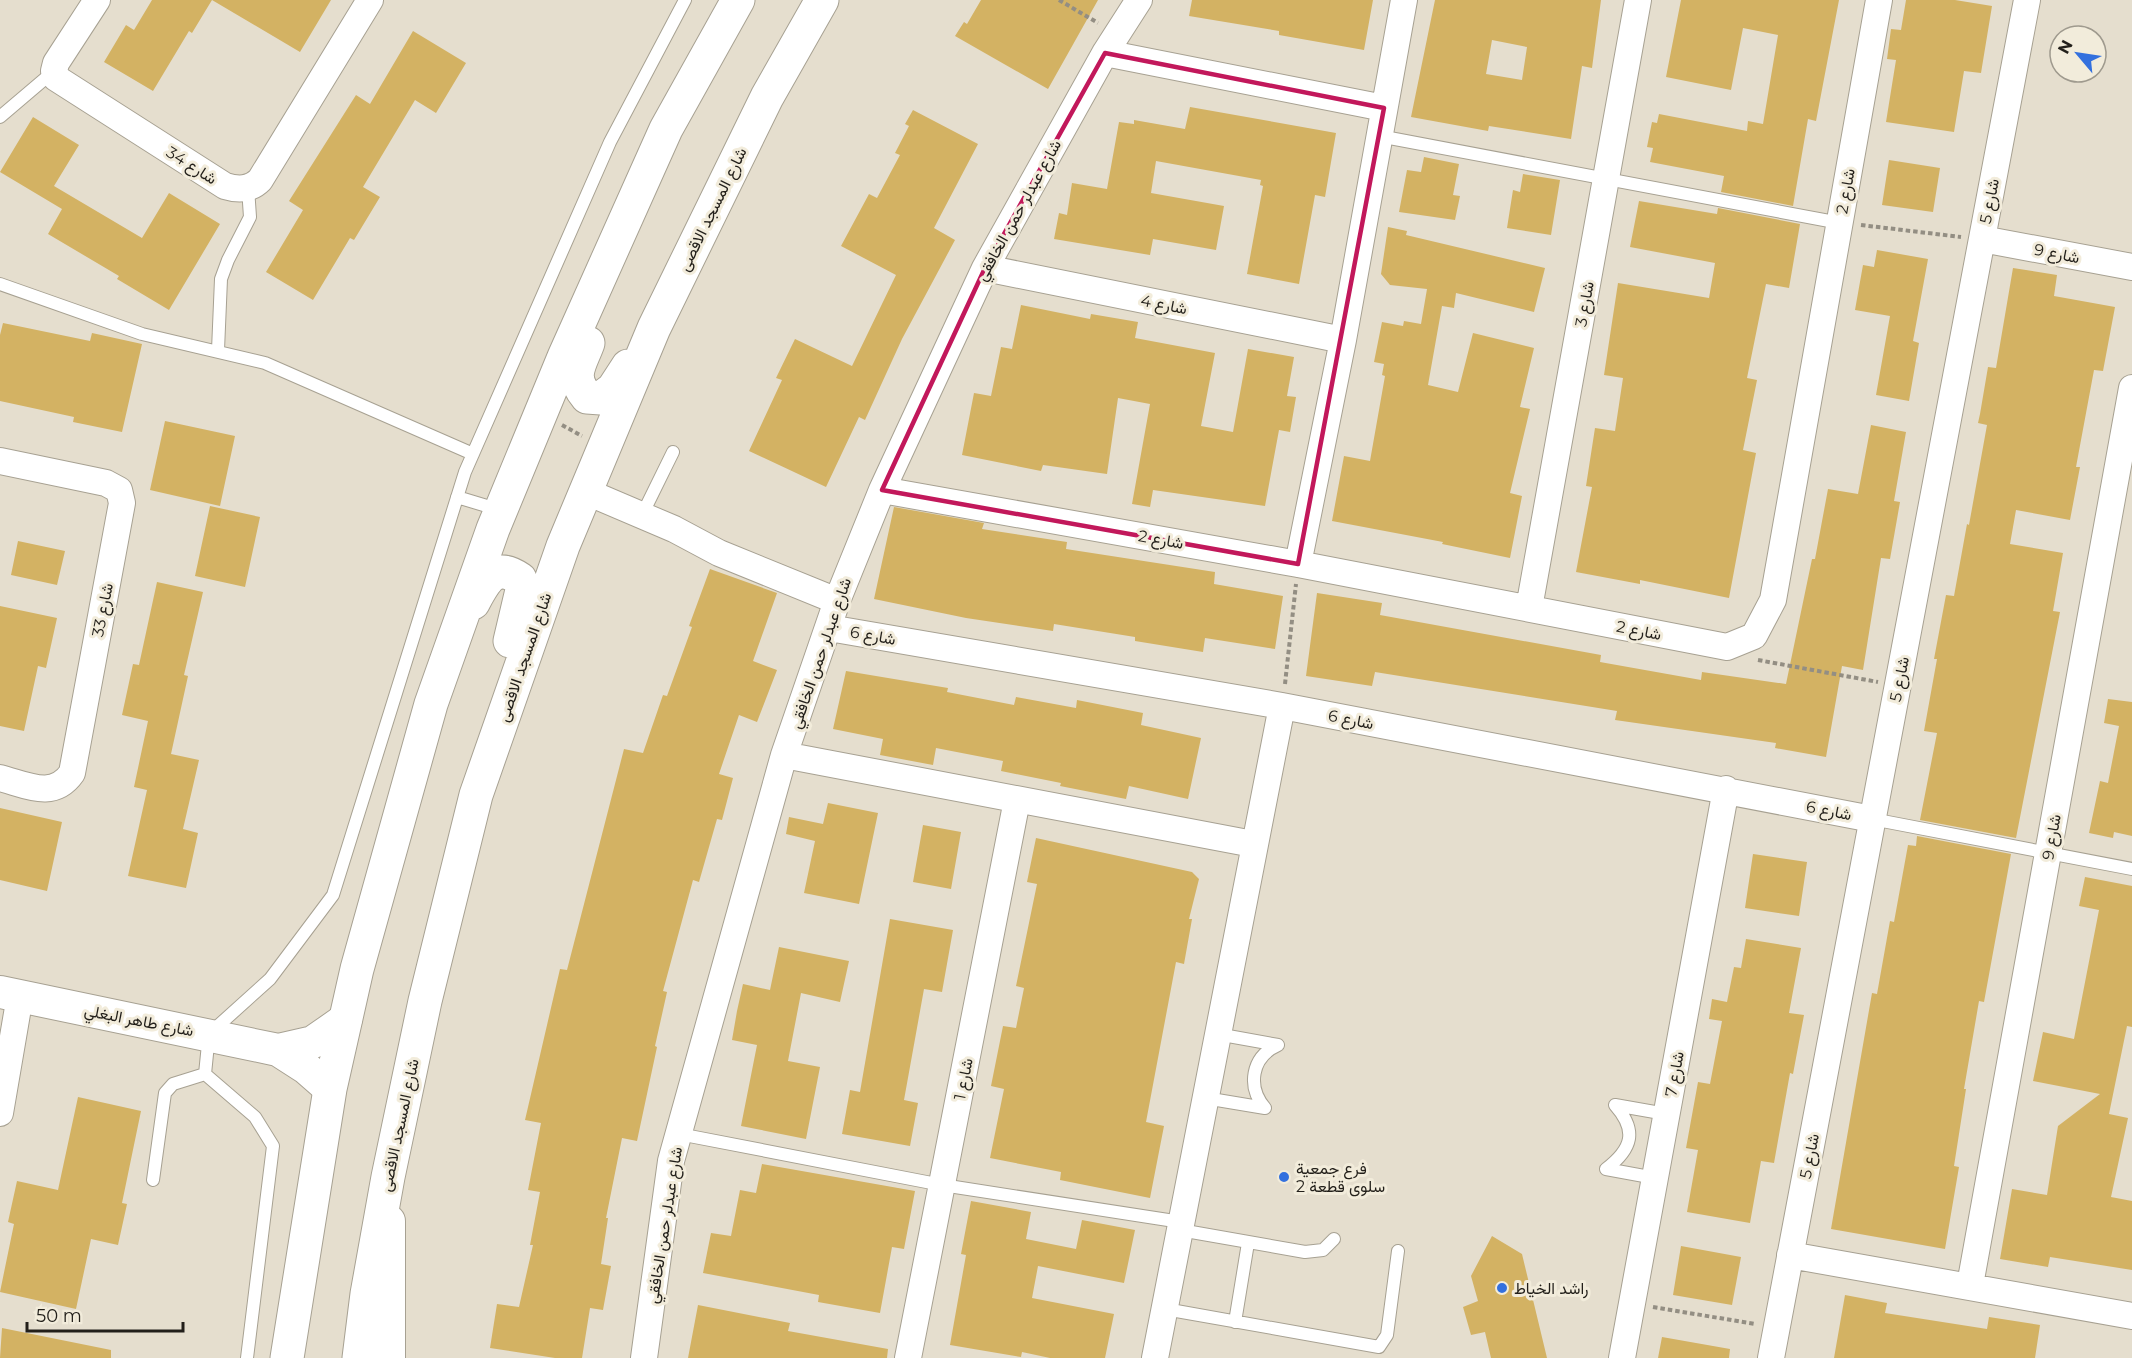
<svg xmlns="http://www.w3.org/2000/svg" width="2132" height="1358" font-family="Montserrat,Vazirmatn,sans-serif">
  <style>
    .building { fill: #d3b263; fill-rule: evenodd }
    .lines { fill: none; stroke-linecap: round; stroke-linejoin: round }
    .service-casing { stroke: #a7a192; stroke-width: 14 }
    .minor-casing { stroke: #a7a192; stroke-width: 28 }
    .tertiary-casing { stroke: #a7a192; stroke-width: 34 }
    .secondary-casing { stroke: #a7a192; stroke-width: 35 }
    .path { stroke: #938e83; stroke-width: 4; stroke-dasharray: 4.5 3; stroke-linecap: butt }
    .service { stroke: #fff; stroke-width: 12 }
    .minor { stroke: #fff; stroke-width: 26 }
    .tertiary { stroke: #fff; stroke-width: 32 }
    .secondary { stroke: #fff; stroke-width: 33 }
    .marked { fill: none; stroke: #c2185b; stroke-width: 4.5; stroke-linejoin: round }
    .poi-dot { fill: #3370de; stroke: #f2ecdb; stroke-width: 2 }
    .labels { text-anchor: middle; stroke-width: 6; stroke-linejoin: round; paint-order: stroke }
    .street-label { font-size: 16px; fill: #221f1a; stroke: #f2ecdb }
    .poi-label { font-size: 16px; fill: #221f1a; stroke: #f2ecdb; text-anchor: start }
  </style>
  <rect width="100%" height="100%" fill="#e5dece"/>
  <!-- building -->
  <path class="building" d="M152 0H212L192 33 189 31 153 91 104 62 126 25 134 30Z
    M212 0H331L300 52Z
    M981 0H1098L1048 89 955 36 964 22 967 24Z
    M1192 0H1373L1364 50 1279 35V31L1189 16Z
    M1435 0H1601L1592 68 1582 66 1571 139 1489 126 1488 131 1411 117ZM1492 40 1527 47 1522 80 1486 74Z
    M1681 0H1839L1816 121 1808 119 1793 206 1721 192 1724 176 1650 162 1653 148 1647 147 1652 122 1657 123 1659 114 1747 131 1748 121 1763 124 1778 35 1743 28 1731 90 1666 77Z
    M1906 0H1955L1992 6 1981 73 1964 71 1954 132 1886 122 1896 60 1887 59 1891 29 1901 30Z
    M413 31 466 63 436 113 415 100 363 187 380 197 354 240 350 238 313 300 266 272 303 210 289 201 356 95 370 104Z
    M1190 107 1336 133 1325 197 1315 195 1299 284 1247 274 1263 186 1260 185 1261 180 1156 161 1151 193 1224 206 1216 250 1153 239 1150 255 1054 239 1059 213 1067 215 1072 183 1107 189 1119 122 1134 124V120L1185 129Z
    M913 110 978 144 934 228 955 240 902 339 865 420 859 417 826 487 749 451 782 380 776 378 795 339 852 366 896 275 841 246 869 194 877 198 900 155 895 153 909 126 905 124Z
    M33 117 79 145 54 186 142 238 169 193 220 224 169 310 117 279 119 276 48 234 62 209 0 172Z
    M1424 157 1459 164 1453 195 1460 196 1455 220 1399 212 1407 170 1421 172Z
    M1889 160 1940 168 1933 212 1882 205Z
    M1523 174 1560 180 1551 235 1507 228 1513 190 1520 192Z
    M1639 201 1717 214 1718 208 1800 224 1789 288 1766 284 1747 378 1757 380 1743 450 1756 453 1729 598 1640 580V584L1576 572 1592 487 1586 486 1595 428 1615 431 1623 378 1604 375 1618 283 1709 298 1715 263 1630 247Z
    M1388 227 1407 231 1406 235 1545 268 1534 312 1456 293 1454 308 1442 306 1428 385 1458 392 1473 333 1534 348 1520 407 1530 409 1510 493 1522 496 1510 558 1442 544 1443 542 1332 521 1344 456 1370 461 1385 376 1382 375 1384 364 1374 362 1382 322 1403 326 1404 321 1421 324 1427 289 1390 285 1381 274Z
    M1877 250 1928 259 1913 341 1919 343 1909 401 1876 395 1890 316 1855 310 1863 265 1874 267Z
    M2013 268 2057 275 2054 296 2115 307 2103 371 2094 370 2076 467H2080L2070 520 2016 510 2010 544 2063 553 2053 611 2060 612 2016 838 1920 820 1937 733 1924 731 1937 659H1934L1946 595 1954 596 1967 524 1969 525 1987 425 1978 423 1980 414 1988 367 1996 368Z
    M1021 305 1090 319 1091 314 1138 322 1135 338 1215 353 1201 426 1233 432 1248 349 1294 357 1287 396 1296 397 1290 432 1279 430 1265 506 1153 490 1150 507 1132 504 1150 404 1118 398 1107 474 1043 465 1041 471 962 455 974 393 991 396 1001 347 1012 349Z
    M3 323 90 341 92 333 142 344 122 432 73 422 74 417 0 401V335Z
    M165 421 235 436 220 506 150 490Z
    M1871 425 1906 432 1894 501 1900 502 1890 559 1881 558 1863 670 1842 666 1826 757 1775 748 1776 743 1615 720 1617 711 1375 672 1372 686 1306 676 1317 593 1382 603 1380 615 1601 655 1600 662 1701 680 1702 672 1786 684 1812 559H1815L1828 489 1858 494Z
    M210 506 260 517 245 587 195 576Z
    M894 507 984 523 982 529 1067 542 1066 549 1215 572 1214 584 1283 596 1275 649 1205 638 1203 652 1135 641V637L1054 624 1053 631 966 618 874 599Z
    M18 541 65 551 57 585 11 575Z
    M710 569 777 593 753 661 777 670 757 722 739 715 719 774 733 778 722 820 717 819 699 882 693 880 663 991 667 992 655 1046 657 1047 637 1141 622 1138 606 1218H608L601 1264 611 1266 603 1310 590 1308 582 1358H555L490 1348 497 1304 519 1307 533 1245H530L540 1192 528 1190 541 1123 525 1120 560 969 567 970 624 749 643 753 663 695 667 696 692 627 689 626Z
    M157 582 203 592 184 675 188 676 171 754 199 760 183 829 198 833 186 888 128 876 147 790 134 787 148 721 122 715 133 664 139 665Z
    M0 606 57 618 46 668 38 666 24 731 0 726Z
    M846 671 948 688 947 692 1014 705 1016 697 1076 708 1077 700 1143 713 1141 725 1201 738 1188 799 1129 786 1126 799 1060 786 1061 783 1001 771 1003 761 936 748 933 765 880 755 883 739 833 729Z
    M2108 699 2132 702V836L2114 832 2113 838 2089 833 2100 781 2108 783 2119 726 2104 723Z
    M828 803 878 813 859 904 804 893 815 841 786 834 789 817 823 824Z
    M0 808 62 822 47 891 0 880Z
    M923 825 961 832 951 889 913 882Z
    M1917 836 2011 854 1984 1002 1979 1001 1964 1089H1966L1954 1166 1959 1167 1945 1249 1831 1229 1872 993 1877 994 1890 921 1894 922 1908 845 1916 846Z
    M1036 838 1192 872 1199 879 1189 919H1192L1184 964 1176 962 1146 1122 1164 1126 1150 1198 1060 1180 1061 1172 990 1158 1004 1089 991 1086 1003 1026 1016 1028 1024 988 1016 986 1037 884 1027 882Z
    M1753 854 1807 862 1799 916 1745 908Z
    M2085 877 2132 886V1027L2127 1026 2109 1114 2128 1118 2111 1197 2132 1201V1270L2050 1257 2048 1267 2000 1259 2012 1189 2047 1195 2058 1126 2100 1094 2033 1081 2043 1032 2074 1039 2099 910 2079 906Z
    M890 919 953 930 942 992 924 989 904 1100 918 1103 910 1146 842 1134 850 1090 860 1092Z
    M1746 939 1801 948 1789 1013 1804 1015 1793 1074 1790 1073 1774 1163 1761 1161 1750 1223 1687 1212 1698 1150 1686 1148 1698 1082 1710 1084 1722 1021 1709 1019 1712 999 1727 1002 1734 967 1741 968Z
    M779 947 849 961 840 1002 801 993 788 1061 820 1067 806 1139 741 1126 757 1045 732 1040 737 1011 743 984 770 990Z
    M78 1097 141 1111 122 1203 127 1204 118 1245 91 1239 76 1309 0 1292 14 1224 8 1222 17 1181 58 1190Z
    M762 1164 915 1191 904 1249 892 1247 880 1313 818 1302 819 1295 703 1273 711 1233 731 1236 740 1190 756 1193Z
    M971 1201 1031 1212 1026 1239 1076 1249 1082 1220 1135 1230 1124 1283 1038 1266 1032 1298 1114 1314 1105 1358H1050L1022 1352 1021 1357 950 1345 966 1255 961 1254Z
    M1492 1236 1522 1254 1547 1358H1491L1485 1332 1471 1335 1463 1307 1478 1301 1471 1276Z
    M1681 1246 1741 1257 1732 1305 1673 1295Z
    M1845 1295 1887 1303 1885 1313 1987 1329 1989 1317 2040 1325 2035 1358H1834Z
    M698 1305 790 1323 788 1331 888 1349 887 1358H688Z
    M2 1328 111 1350V1358H0Z
    M1662 1337 1730 1349 1729 1358H1658Z"/>
  <g class="lines">
    <!-- service casing -->
    <g class="service-casing">
      <path id="service" d="M0 117 54 71
        M1379 136 1840 223
        M0 284 142 334 265 363 473 454
        M218 350 221 279 228 260 250 217 248 188
        M457 497 500 510
        M642 515 673 452
        M1872 819 2132 869
        M1217 1034 1278 1045
        M1205 1098 1265 1108
        M1615 1105 1666 1114
        M1265 1108C1247 1087 1251 1057 1278 1045
        M679 1134 942 1185 1181 1222
        M1606 1169C1632 1149 1638 1131 1615 1105
        M1606 1169 1655 1178
        M153 1180 165 1093 173 1084 205 1074
        M1180 1230 1305 1252 1323 1250 1334 1239
        M1165 1309 1379 1347 1387 1335 1398 1251
        M1235 1322 1248 1243
        M247 1358 273 1146 255 1117 205 1074 209 1034 270 979 333 895 465 472 610 142 685 0"/>
    </g>
    <!-- minor casing -->
    <g class="minor-casing">
      <path id="minor" d="M97 0 56 63 54 71 56 78 225 186C238 190 250 190 260 180L370 0
        M1105 53 1384 108
        M1982 239 2132 267
        M985 268 1343 340
        M0 461 106 483 119 490 122 503 72 773C53 800 27 785 0 778
        M882 490 1298 564 1727 647 1754 636 1773 600 1879 0
        M587 492 674 529 719 553 837 601
        M1298 564 1343 340 1404 0
        M1529 608 1638 0
        M829 628 1282 706 1872 819
        M784 755 1253 844
        M0 1113 20 996
        M1790 1255 2132 1316
        M1970 1285 2132 388
        M644 1358 671 1161 784 755 837 601 882 490 985 268 1105 53 1139 0
        M908 1358 1017 800
        M1155 1358 1282 706
        M1622 1358 1726 789
        M1771 1358 2027 0"/>
    </g>
    <!-- tertiary casing -->
    <g class="tertiary-casing">
      <path id="tertiary" d="M0 992 278 1050 306 1068 330 1089
        M278 1050 313 1042 346 1019
        M389 1221V1358"/>
    </g>
    <!-- secondary casing -->
    <g class="secondary-casing">
      <path id="secondary" d="M588 343C580 365 569 376 587 397L601 398 613 389 628 366
        M473 603C485 581 494 561 520 579L522 590 510 641
        M287 1358 330 1089 357 969 431 704 493 529 564 357 666 129 738 0
        M359 1358 367 1294 388 1177 425 1001 476 795 563 546 654 328 767 97 822 0"/>
    </g>
    <!-- path -->
    <path class="path" d="M1059 0 1098 23
      M1861 225 1961 237
      M562 425 582 436
      M1758 660 1878 682
      M1285 684 1296 584
      M1653 1307 1755 1324"/>
    <!-- service -->
    <use href="#service" class="service"/>
    <!-- minor -->
    <use href="#minor" class="minor"/>
    <!-- tertiary -->
    <use href="#tertiary" class="tertiary"/>
    <!-- secondary -->
    <use href="#secondary" class="secondary"/>
  </g>
  <!-- marked area -->
  <path class="marked" d="M1105 53 1384 108 1298 564 882 490 985 268Z"/>
  <!-- markers -->
  <g class="poi-dot">
    <circle cx="1284" cy="1177" r="6"/>
    <circle cx="1502" cy="1288" r="6"/>
  </g>
  <g class="labels">
    <!-- street labels -->
    <g class="street-label">
      <text transform="translate(192 165) rotate(32)" y="6">شارع 34</text>
      <text transform="translate(1845 191) rotate(-80)" y="6">شارع 2</text>
      <text transform="translate(1989 201) rotate(-79)" y="6">شارع 5</text>
      <text transform="translate(712 209) rotate(-64)" y="6">شارع المسجد الاقصى</text>
      <text transform="translate(1018 210) rotate(-61)" y="6">شارع عبدلر حمن الخافقي</text>
      <text transform="translate(2057 253) rotate(11)" y="6">شارع 9</text>
      <text transform="translate(1164 304) rotate(11)" y="6">شارع 4</text>
      <text transform="translate(1584 304) rotate(-80)" y="6">شارع 3</text>
      <text transform="translate(1161 539) rotate(10)" y="6">شارع 2</text>
      <text transform="translate(102 610) rotate(-79)" y="6">شارع 33</text>
      <text transform="translate(1639 630) rotate(11)" y="6">شارع 2</text>
      <text transform="translate(873 635) rotate(10)" y="6">شارع 6</text>
      <text transform="translate(820 653) rotate(-71)" y="6">شارع عبدلر حمن الخافقي</text>
      <text transform="translate(524 657) rotate(-71)" y="6">شارع المسجد الاقصى</text>
      <text transform="translate(1899 679) rotate(-79)" y="6">شارع 5</text>
      <text transform="translate(1351 719) rotate(11)" y="6">شارع 6</text>
      <text transform="translate(1829 810) rotate(11)" y="6">شارع 6</text>
      <text transform="translate(2051 837) rotate(-80)" y="6">شارع 9</text>
      <text transform="translate(139 1020) rotate(11)" y="6">شارع طاهر البغلي</text>
      <text transform="translate(1674 1074) rotate(-80)" y="6">شارع 7</text>
      <text transform="translate(963 1079) rotate(-79)" y="6">شارع 1</text>
      <text transform="translate(399 1125) rotate(-78)" y="6">شارع المسجد الاقصى</text>
      <text transform="translate(1809 1156) rotate(-79)" y="6">شارع 5</text>
      <text transform="translate(664 1225) rotate(-81)" y="6">شارع عبدلر حمن الخافقي</text>
    </g>
    <!-- poi labels -->
    <g class="poi-label">
      <text x="1296" y="1174">فرع جمعية<tspan x="1296" dy="18">سلوى قطعة 2</tspan></text>
      <text x="1514" y="1294">راشد الخياط</text>
    </g>
  </g>
  <!-- north arrow -->
  <g transform="translate(2078 54) rotate(299)"><circle r="28" fill="#f2ecdb" stroke="#9f9a8e" stroke-width="1.5"/>
  <path d="M0-4.5L10 22L0 15L-10 22Z" fill="#3370de"/>
  <text y="-9" font-size="16" font-weight="bold" text-anchor="middle" fill="#221f1a">N</text>
  </g>
  <!-- scale -->
  <path d="M27 1322v9h156v-9" fill="none" stroke="#221f1a" stroke-width="3"/>
  <text x="36" y="1322" font-size="18" fill="#221f1a" stroke="#f2ecdb" stroke-width="4.5" paint-order="stroke">50 m</text>
</svg>
